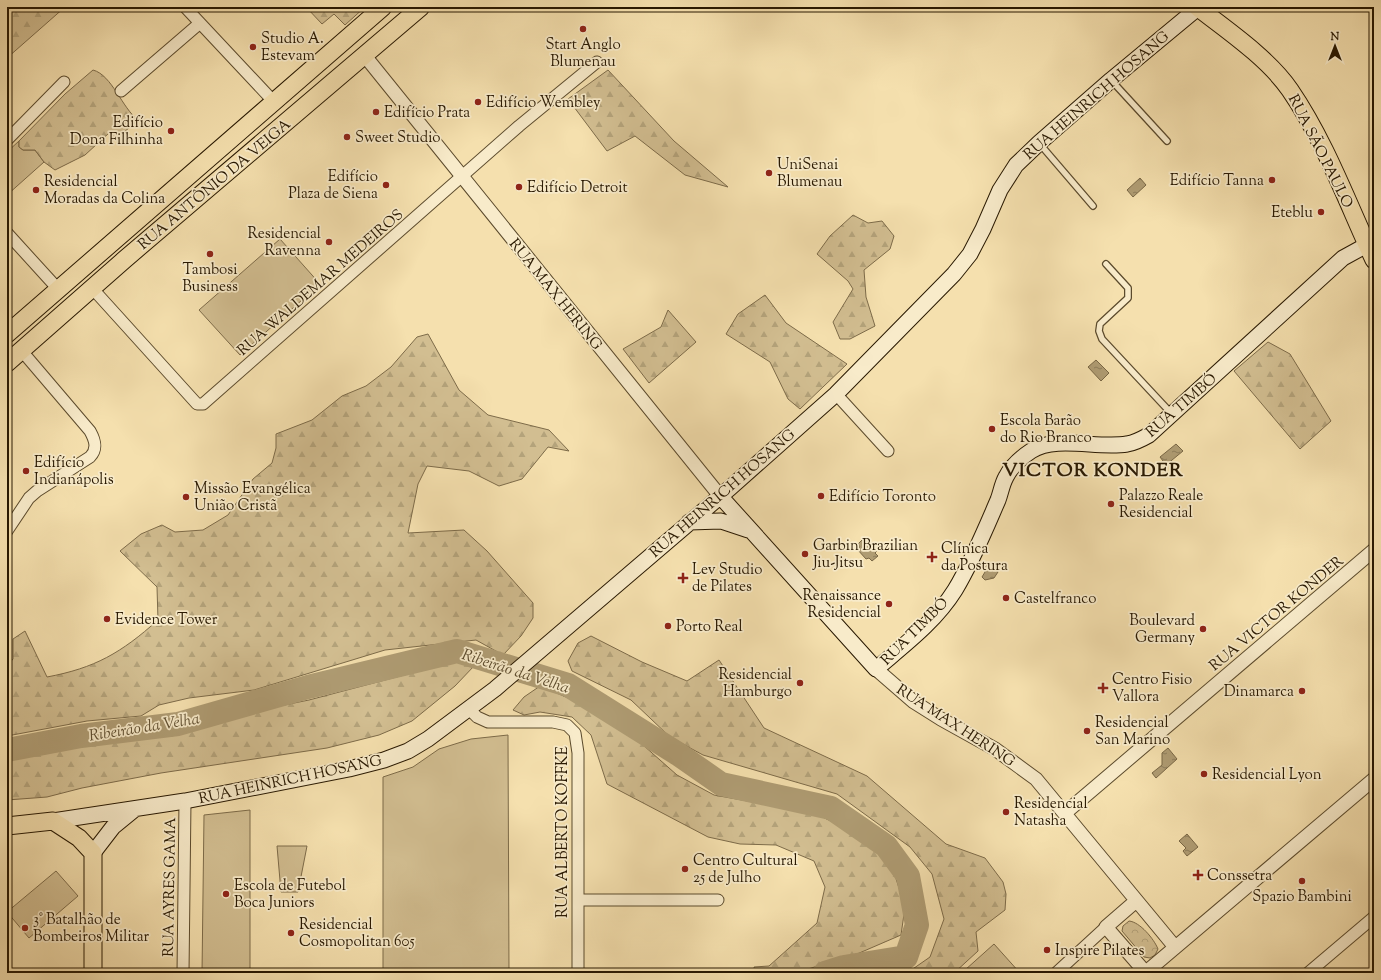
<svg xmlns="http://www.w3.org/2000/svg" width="1381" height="980" font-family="'Sorts Mill Goudy',serif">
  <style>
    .green { fill: #d2be91; stroke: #7d6b49 }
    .forest { fill: url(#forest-firs); stroke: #7d6b49 }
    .park { fill: url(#park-crowns); stroke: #7d6b49 }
    .water { fill: url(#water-ripples); stroke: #796745 }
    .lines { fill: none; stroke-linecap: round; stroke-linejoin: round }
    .river { stroke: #af9c73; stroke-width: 24 }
    .service-casing { stroke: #5b4a2c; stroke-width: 8 }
    .minor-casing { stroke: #5b4a2c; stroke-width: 13 }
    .tertiary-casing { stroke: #5b4a2c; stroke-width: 15 }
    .secondary-casing { stroke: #281801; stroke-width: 17 }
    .primary-casing { stroke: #281801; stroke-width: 19 }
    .service { stroke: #f8ebca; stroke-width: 5.5 }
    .minor { stroke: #f8ebca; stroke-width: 11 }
    .tertiary { stroke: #f8ebca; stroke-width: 13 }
    .secondary { stroke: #f8ebca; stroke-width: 15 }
    .primary { stroke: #f5e0ae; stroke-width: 17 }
    .poi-dot { fill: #8f2418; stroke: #f8ebca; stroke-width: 1.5 }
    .labels { text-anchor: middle; stroke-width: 3.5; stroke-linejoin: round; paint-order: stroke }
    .poi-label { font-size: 15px; fill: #281801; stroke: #f8ebca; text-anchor: start }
    .street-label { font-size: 15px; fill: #281801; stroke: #f8ebca }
    .water-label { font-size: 16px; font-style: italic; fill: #5e4d2f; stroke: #f8ebca }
    .district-label { font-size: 19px; font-weight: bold; letter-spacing: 1px; fill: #281801; stroke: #f8ebca }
  </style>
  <defs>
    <pattern id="forest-firs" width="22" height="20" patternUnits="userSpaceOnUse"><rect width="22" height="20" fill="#d2be91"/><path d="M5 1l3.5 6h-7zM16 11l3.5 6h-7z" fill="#b4a37b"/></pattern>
    <pattern id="park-crowns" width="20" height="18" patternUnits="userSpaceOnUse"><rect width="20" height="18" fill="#d2be91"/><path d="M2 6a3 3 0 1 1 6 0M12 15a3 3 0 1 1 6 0" fill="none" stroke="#b4a37b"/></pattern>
    <pattern id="water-ripples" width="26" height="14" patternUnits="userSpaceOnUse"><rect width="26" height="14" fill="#af9c73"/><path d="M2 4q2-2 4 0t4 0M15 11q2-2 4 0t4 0" fill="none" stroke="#8e7e5c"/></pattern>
  </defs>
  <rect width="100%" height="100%" fill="#f5e0ae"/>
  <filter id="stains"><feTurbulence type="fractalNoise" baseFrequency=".005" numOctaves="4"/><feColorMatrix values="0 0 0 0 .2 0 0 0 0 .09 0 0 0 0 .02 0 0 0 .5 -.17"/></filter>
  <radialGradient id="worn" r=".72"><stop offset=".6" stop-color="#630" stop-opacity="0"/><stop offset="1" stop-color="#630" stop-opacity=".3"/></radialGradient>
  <!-- green -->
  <path class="green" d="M19 141V147L23 150H35L44 162 7 195V165L9 163 7 161V152Z
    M280 239 320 284 240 355 199 310Z
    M508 735 509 973H383V777L413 767 439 749 471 739Z
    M250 810V973H202L204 815Z
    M277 846H307L298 892H281Z
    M56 871 78 896 29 938 7 912Z
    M994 944 1020 973H967L965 970Z"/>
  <!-- forest -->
  <path class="forest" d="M7 7H65L7 58Z
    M306 7H365L345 25 334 14 322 24Z
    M93 70C112 75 122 108 138 120L115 140 109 133 85 155 55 170 44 162 35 150H23L19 147V141L65 94Z
    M608 70 674 141 728 187 685 175 635 136 607 151 568 99Z
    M853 215 868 223 882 221 894 236 890 249 864 270 866 297 875 326 850 339H840L833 322 853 289 848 281 817 254 830 236Z
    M765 295 786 323 847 364 800 409 788 399 770 362 726 334 738 314Z
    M668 310 696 342 649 383 623 349 661 327Z
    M428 334 459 390 488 415 549 430 569 451 548 447 522 479 499 486 469 471 427 466 418 484 408 533 464 530 487 551 533 603V618L521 636 503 655 476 640 385 650 254 690 189 698 159 705 141 716 87 721 7 736V666L13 659V639L25 631 47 677C95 668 121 653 158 620L157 587 120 551 141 534 162 525 175 532 203 530 228 515 253 479 272 463 276 448V434L312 420 342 396 366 386 391 367 417 337Z
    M1268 342 1290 354 1331 421 1300 449 1234 371Z
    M591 636 642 662 687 681 719 660 764 728 867 776 946 844 985 858 1003 882 1006 894 1005 910 976 932 978 951 954 973H907L930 957 944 919 932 874 910 847 837 794 703 755 670 737 631 700 572 671 568 661 578 643Z
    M465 659 475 665 455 686 412 721 379 735 327 748 161 773 82 788 47 797 7 800V757L194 727 235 715 309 700Z
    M540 686 585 705 643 745 677 775 714 795 814 813 858 834 892 866 905 907 901 935 857 954 795 973H755L754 967 769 966 817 923 825 887 814 861 776 845 740 844 708 837 607 784 591 735 572 717 540 712 524 715 513 710 524 697Z"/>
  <!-- park -->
  <path class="park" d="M1129 921C1140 922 1154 939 1158 949L1155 955 1150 958 1144 957 1122 931 1123 926Z"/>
  <!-- water -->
  <path class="water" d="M1140 178 1146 185 1133 197 1127 190Z
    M1096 360 1109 373 1101 381 1088 367Z
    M1176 444 1183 451 1166 465 1160 457Z
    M862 540 864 542 867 540 877 551 875 553 878 556 872 561 869 558 866 559 857 549 860 547 858 544Z
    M989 563 994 564 998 572 994 578 985 580 982 577 985 572 984 568Z
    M1168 748 1177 759 1156 778 1152 773 1162 765V753Z
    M1187 834 1198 847 1187 856 1183 851 1186 848 1179 841Z"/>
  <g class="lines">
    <!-- river -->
    <path class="river" d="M7 750 81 736 178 724 308 687 457 651 568 685 678 754 721 784 831 808 886 846 908 876 917 925 906 957 844 967 825 973"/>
    <!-- service casing -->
    <g class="service-casing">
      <path id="service" d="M1111 80 1167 141
        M1039 143 1093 206
        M1106 264 1128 288V298L1100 324 1099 331 1102 339 1171 413"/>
    </g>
    <!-- minor casing -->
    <g class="minor-casing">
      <path id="minor" d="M185 7 275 103
        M121 91 200 23
        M7 140 64 82
        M7 233 58 289
        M92 288 197 404H203L519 126 597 62
        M836 394 888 451
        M7 531 29 498 37 491 90 457C98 449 95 440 90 431L21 350
        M469 709 477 717 488 722H553L567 725 575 733 578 753V973
        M578 900H718
        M183 973 185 801
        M1056 973 1106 927
        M1308 973 1374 917"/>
    </g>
    <!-- tertiary casing -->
    <g class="tertiary-casing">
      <path id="tertiary" d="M365 56 720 496
        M876 669 914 702 941 719 995 749 1036 779 1175 947
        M1065 813 1374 550
        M1136 901 1106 927 1146 973
        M1145 973 1374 779"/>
    </g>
    <!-- secondary casing -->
    <g class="secondary-casing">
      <path id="secondary" d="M720 496 876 669C904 645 935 622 955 590 972 562 985 530 998 500 1001 492 1002 484 1006 477 1011 467 1022 457 1031 451 1056 435 1098 449 1127 444 1135 443 1142 439 1149 435L1343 258 1374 241
        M689 522 721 521 748 530
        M53 821 185 801 349 769 384 760 408 751 428 739 495 689 730 488 836 394 954 274 970 254 983 229 1000 190 1016 165 1039 143 1111 80 1199 7
        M93 853 113 827 135 809"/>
    </g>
    <!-- primary casing -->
    <g class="primary-casing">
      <path id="primary" d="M1197 7C1227 30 1269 59 1290 90 1325 141 1348 204 1374 260
        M7 334 383 7
        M7 363 124 260 421 7
        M7 826 53 821 79 838 93 853V973"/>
    </g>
    <!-- service -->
    <use href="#service" class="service"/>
    <!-- minor -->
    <use href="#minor" class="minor"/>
    <!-- tertiary -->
    <use href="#tertiary" class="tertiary"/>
    <!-- secondary -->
    <use href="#secondary" class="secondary"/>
    <!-- primary -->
    <use href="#primary" class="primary"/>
  </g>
  <!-- markers -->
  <g class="poi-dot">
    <circle cx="583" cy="29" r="4"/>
    <circle cx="253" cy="47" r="4"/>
    <circle cx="478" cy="102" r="4"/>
    <circle cx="376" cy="112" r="4"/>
    <circle cx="171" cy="131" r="4"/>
    <circle cx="347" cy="137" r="4"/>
    <circle cx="769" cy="173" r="4"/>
    <circle cx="1272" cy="180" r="4"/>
    <circle cx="386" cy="185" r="4"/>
    <circle cx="519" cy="187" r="4"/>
    <circle cx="36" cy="190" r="4"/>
    <circle cx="1321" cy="212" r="4"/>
    <circle cx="329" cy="242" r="4"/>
    <circle cx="210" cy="254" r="4"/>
    <circle cx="992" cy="429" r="4"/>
    <circle cx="26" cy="471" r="4"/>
    <circle cx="821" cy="496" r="4"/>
    <circle cx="186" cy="497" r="4"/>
    <circle cx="1111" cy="504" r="4"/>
    <circle cx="805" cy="554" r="4"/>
    <path d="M930 551h4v4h4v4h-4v4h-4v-4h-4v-4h4z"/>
    <path d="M681 572h4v4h4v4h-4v4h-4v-4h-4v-4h4z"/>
    <circle cx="1006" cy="598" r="4"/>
    <circle cx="889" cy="604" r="4"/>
    <circle cx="107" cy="619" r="4"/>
    <circle cx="668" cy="626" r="4"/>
    <circle cx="1203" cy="629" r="4"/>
    <circle cx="800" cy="683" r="4"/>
    <path d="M1101 682h4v4h4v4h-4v4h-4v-4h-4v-4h4z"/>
    <circle cx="1302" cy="691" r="4"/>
    <circle cx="1087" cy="731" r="4"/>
    <circle cx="1204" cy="774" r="4"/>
    <circle cx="1006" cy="812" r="4"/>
    <circle cx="685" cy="869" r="4"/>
    <path d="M1196 869h4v4h4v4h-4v4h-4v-4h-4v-4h4z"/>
    <circle cx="1302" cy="881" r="4"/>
    <circle cx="226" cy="894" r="4"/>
    <circle cx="25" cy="928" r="4"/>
    <circle cx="291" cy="933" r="4"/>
    <circle cx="1047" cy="950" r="4"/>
  </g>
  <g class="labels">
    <!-- poi labels -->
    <g class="poi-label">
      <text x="261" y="43">Studio A.<tspan x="261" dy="17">Estevam</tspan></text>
      <text x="583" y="49" text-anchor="middle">Start Anglo<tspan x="583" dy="17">Blumenau</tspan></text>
      <text x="486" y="107">Edifício Wembley</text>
      <text x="384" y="117">Edifício Prata</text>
      <text x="163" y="127" text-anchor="end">Edifício<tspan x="163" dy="17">Dona Filhinha</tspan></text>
      <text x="355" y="142">Sweet Studio</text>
      <text x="777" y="169">UniSenai<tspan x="777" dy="17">Blumenau</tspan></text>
      <text x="378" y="181" text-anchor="end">Edifício<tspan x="378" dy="17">Plaza de Siena</tspan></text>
      <text x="1264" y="185" text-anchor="end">Edifício Tanna</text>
      <text x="44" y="186">Residencial<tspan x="44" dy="17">Moradas da Colina</tspan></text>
      <text x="527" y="192">Edifício Detroit</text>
      <text x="1313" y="217" text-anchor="end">Eteblu</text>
      <text x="321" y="238" text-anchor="end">Residencial<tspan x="321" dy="17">Ravenna</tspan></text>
      <text x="210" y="274" text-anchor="middle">Tambosi<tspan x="210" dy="17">Business</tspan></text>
      <text x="1000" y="425">Escola Barão<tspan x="1000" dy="17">do Rio Branco</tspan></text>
      <text x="34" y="467">Edifício<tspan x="34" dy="17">Indianápolis</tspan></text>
      <text x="194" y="493">Missão Evangélica<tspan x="194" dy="17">União Cristã</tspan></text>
      <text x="1119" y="500">Palazzo Reale<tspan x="1119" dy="17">Residencial</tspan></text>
      <text x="829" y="501">Edifício Toronto</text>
      <text x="813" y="550">Garbin Brazilian<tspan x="813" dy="17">Jiu-Jitsu</tspan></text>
      <text x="941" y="553">Clínica<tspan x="941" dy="17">da Postura</tspan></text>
      <text x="692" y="574">Lev Studio<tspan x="692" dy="17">de Pilates</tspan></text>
      <text x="881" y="600" text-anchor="end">Renaissance<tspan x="881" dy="17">Residencial</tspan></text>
      <text x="1014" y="603">Castelfranco</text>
      <text x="115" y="624">Evidence Tower</text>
      <text x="1195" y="625" text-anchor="end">Boulevard<tspan x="1195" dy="17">Germany</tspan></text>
      <text x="676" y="631">Porto Real</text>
      <text x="792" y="679" text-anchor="end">Residencial<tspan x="792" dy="17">Hamburgo</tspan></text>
      <text x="1112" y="684">Centro Fisio<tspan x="1112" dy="17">Vallora</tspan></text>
      <text x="1294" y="696" text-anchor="end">Dinamarca</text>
      <text x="1095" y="727">Residencial<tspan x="1095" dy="17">San Marino</tspan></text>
      <text x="1212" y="779">Residencial Lyon</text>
      <text x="1014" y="808">Residencial<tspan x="1014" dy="17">Natasha</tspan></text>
      <text x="693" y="865">Centro Cultural<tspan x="693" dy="17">25 de Julho</tspan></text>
      <text x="1207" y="880">Conssetra</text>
      <text x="234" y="890">Escola de Futebol<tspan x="234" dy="17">Boca Juniors</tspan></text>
      <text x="1302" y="901" text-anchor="middle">Spazio Bambini</text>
      <text x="33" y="924">3° Batalhão de<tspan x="33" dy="17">Bombeiros Militar</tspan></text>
      <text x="299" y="929">Residencial<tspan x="299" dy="17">Cosmopolitan 605</tspan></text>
      <text x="1055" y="955">Inspire Pilates</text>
    </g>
    <!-- street labels -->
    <g class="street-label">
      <text transform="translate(1096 95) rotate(-41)" y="5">RUA HEINRICH HOSANG</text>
      <text transform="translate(1321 151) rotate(63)" y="5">RUA SÃO PAULO</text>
      <text transform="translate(214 184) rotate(-40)" y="5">RUA ANTÔNIO DA VEIGA</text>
      <text transform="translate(320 282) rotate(-41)" y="5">RUA WALDEMAR MEDEIROS</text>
      <text transform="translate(556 294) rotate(51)" y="5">RUA MAX HERING</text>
      <text transform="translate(1181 405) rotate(-41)" y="5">RUA TIMBÓ</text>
      <text transform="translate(722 493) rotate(-41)" y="5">RUA HEINRICH HOSANG</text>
      <text transform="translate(1276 613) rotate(-40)" y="5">RUA VICTOR KONDER</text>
      <text transform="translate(914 631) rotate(-45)" y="5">RUA TIMBÓ</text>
      <text transform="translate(956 725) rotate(33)" y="5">RUA MAX HERING</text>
      <text transform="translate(290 779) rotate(-12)" y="5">RUA HEINRICH HOSANG</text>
      <text transform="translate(562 832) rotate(-90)" y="5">RUA ALBERTO KOFFKE</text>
      <text transform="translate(169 887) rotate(-89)" y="5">RUA AYRES GAMA</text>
    </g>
    <!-- water labels -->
    <g class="water-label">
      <text transform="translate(516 670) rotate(18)" y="6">Ribeirão da Velha</text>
      <text transform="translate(144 726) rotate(-9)" y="6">Ribeirão da Velha</text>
    </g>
    <!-- district labels -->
    <g class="district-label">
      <text x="1093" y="476">VICTOR KONDER</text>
    </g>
  </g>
  <!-- margin -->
  <rect width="1381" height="980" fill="none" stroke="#f5e0ae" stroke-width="24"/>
  <rect x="8" y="8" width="1365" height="964" fill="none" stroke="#281801" stroke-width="2"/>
  <rect x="12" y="12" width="1357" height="956" fill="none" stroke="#281801"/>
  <!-- north arrow -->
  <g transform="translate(1335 46)" stroke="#f8ebca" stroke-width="3" paint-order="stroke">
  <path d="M0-3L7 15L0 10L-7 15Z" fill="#281801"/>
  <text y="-6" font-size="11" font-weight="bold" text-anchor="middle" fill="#281801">N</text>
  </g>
  <rect width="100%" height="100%" filter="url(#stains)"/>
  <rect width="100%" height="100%" fill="url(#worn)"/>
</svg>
